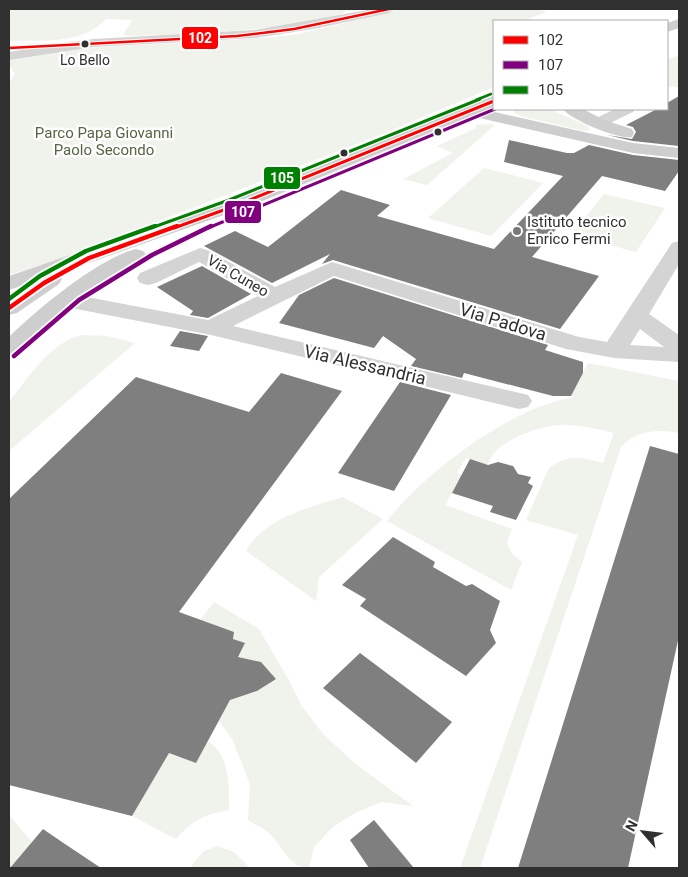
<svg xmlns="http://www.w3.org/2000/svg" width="688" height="877" font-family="Roboto,sans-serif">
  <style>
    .green { fill: #f0f2ec }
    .building { fill: #7f7f7f }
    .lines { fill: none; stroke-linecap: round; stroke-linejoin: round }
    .street { fill: #d4d4d4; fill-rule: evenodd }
    .secondary { fill: #cecece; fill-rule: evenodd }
    .bus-1-far2-casing { stroke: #fff; stroke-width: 4.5 }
    .bus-1-far1-casing { stroke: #fff; stroke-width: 5.5 }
    .bus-1-casing { stroke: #fff; stroke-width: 8 }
    .bus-2-far1-casing { stroke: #fff; stroke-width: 5.5 }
    .bus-2-casing { stroke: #fff; stroke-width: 8 }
    .bus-3-far2-casing { stroke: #fff; stroke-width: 4.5 }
    .bus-3-far1-casing { stroke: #fff; stroke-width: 5.5 }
    .bus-3-casing { stroke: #fff; stroke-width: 8 }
    .bus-1-far2 { stroke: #f00; stroke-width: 2.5 }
    .bus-1-far1 { stroke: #f00; stroke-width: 3 }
    .bus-1 { stroke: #f00; stroke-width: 4.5 }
    .bus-2-far1 { stroke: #800080; stroke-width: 3 }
    .bus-2 { stroke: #800080; stroke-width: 4.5 }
    .bus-3-far2 { stroke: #008000; stroke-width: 2.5 }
    .bus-3-far1 { stroke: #008000; stroke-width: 3 }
    .bus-3 { stroke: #008000; stroke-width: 4.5 }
    .bus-dot { fill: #303030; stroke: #fff; stroke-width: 2 }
    .poi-dot { fill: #787878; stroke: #fff; stroke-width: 2 }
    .labels { text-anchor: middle; stroke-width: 5; stroke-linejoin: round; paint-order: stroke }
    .far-bus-label { font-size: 14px; fill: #303030; stroke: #fff }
    .far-park-label { font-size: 15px; fill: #556642; stroke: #fff }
    .far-poi-label { font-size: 15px; fill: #303030; stroke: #fff; text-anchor: start }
    .far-street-label { font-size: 15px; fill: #303030; stroke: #fff }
    .street-label { font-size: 18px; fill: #303030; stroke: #fff }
    .line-badge { stroke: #fff; stroke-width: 2 }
    .badge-label { font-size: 14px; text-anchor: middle; font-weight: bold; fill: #fff }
  </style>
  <rect width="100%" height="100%" fill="#fff"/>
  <!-- green -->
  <path class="green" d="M9 9H366L344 11 343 14 279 27 194 34 127 36 123 34 133 20 106 19C83 45 41 40 9 41Z
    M402 9H536L547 12 528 19 535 21H494V87L385 133 80 252 9 275V83L15 74 9 65V60L71 49 276 37 299 34Z
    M677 56 679 57V87L667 86V59Z
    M514 109H549L588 126 590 130 584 131 520 116 515 113Z
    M490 124 495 125 427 185 403 179 453 153 437 146 476 128V125Z
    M484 168 543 183 491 236 428 218Z
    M604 194 665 208 636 252 571 235Z
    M83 335 107 336 135 343 9 451V402C28 378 51 341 83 335Z
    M588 363 679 381V433C658 429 637 430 621 447L480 868H460L578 535 526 520 549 468C569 454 581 457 603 463L614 433C596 429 577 424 559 425 538 426 492 442 488 465L466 458 457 473 462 475 445 505 512 529 507 543 512 554 522 562 511 590 387 521C426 472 512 406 575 397L571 396Z
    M343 497 383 519 319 577 316 601 246 551C264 518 310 507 343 497Z
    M214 602 259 629 291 684 301 705 323 734 357 765 413 806 382 802 357 812 334 826 314 847 309 868C290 868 282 846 271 835 266 829 255 825 248 820L250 784 232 739 219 721 234 693C250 697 267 690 272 674L261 662 238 657 245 643 233 639 234 632 200 620Z
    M208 741C230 756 229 785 229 810 203 815 194 819 176 839L132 816 169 753 196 763Z
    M9 815 32 842 10 868H9Z
    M217 846 234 852 250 868H192V864L204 851Z"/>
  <!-- building -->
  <path class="building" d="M679 96V146L633 141 607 135 632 139 636 132 633 127 626 125 657 109H667V103Z
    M509 140 567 153H574L589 145 633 155 679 160V171L665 191 602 176 532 257 599 276 560 329 333 260 322 264 330 254 272 283 204 246 235 231 268 247 341 190 390 205 377 216 494 249 563 176 504 162Z
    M202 266 251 294 208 318 190 315 193 311 157 287Z
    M334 278 548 345 545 350 583 362V373L571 396H553L464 373 462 378 411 366 416 359 383 336 374 348 279 323 299 295Z
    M180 331 208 336 199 351 170 346Z
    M281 373 342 391 179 612 234 632 233 639 245 643 238 657 261 662 276 679 257 691 230 700 196 763 169 753 132 816 9 785V499L136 377 249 412Z
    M400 382 451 395 394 491 338 473Z
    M650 446 679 454V636L628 868H518Z
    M470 459 488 465 498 462 513 466 518 474 531 477 528 483 533 486 516 520 490 512 493 506 452 493Z
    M393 537 435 562 433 567 466 586 472 584 500 601 490 630 496 643 466 676 360 606 366 599 342 585Z
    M360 653 452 722 416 763 323 688Z
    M374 820 414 868H369L350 840Z
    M43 829 62 842 101 868H10Z"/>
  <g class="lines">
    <!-- street -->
    <path class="street" d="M373 9H395L389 13 313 29 255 38 93 47 9 60V52L93 39 255 30Z
      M615 109H635L633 112 604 126H592L590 123 592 120Z
      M679 241V264L649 314 679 335V362L614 358 566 349 334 276 233 326 528 395 532 401 528 407 519 409 211 335 66 307 58 305 55 300 58 295 66 293 208 320 258 296 199 262 156 283 148 285 140 283 137 278 140 273 200 248 207 250 275 287 332 262 579 337 607 342 672 243ZM640 329 664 347 630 345Z"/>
    <!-- secondary -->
    <path class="secondary" d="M679 19V28L667 32V23Z
      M494 96V107L486 110 633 143 679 148V158L633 153 471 116 260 202 58 274 62 279 59 284 17 313 9 315V298L30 283 9 290V276L247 194Z
      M563 109H583L604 120 632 129 634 133 632 137C619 140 571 120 563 109Z
      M136 249 143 251 147 255 143 259C120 273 96 287 74 304 59 316 23 355 9 358V337C36 310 99 258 136 249Z"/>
    <!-- bus-1-far2 casing -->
    <g class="bus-1-far2-casing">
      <path id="bus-1-far2" d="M9 48 237 36 294 29 389 9"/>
    </g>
    <!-- bus-1-far1 casing -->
    <g class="bus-1-far1-casing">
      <path id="bus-1-far1" d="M174 228 232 207 494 101"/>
    </g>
    <!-- bus-1 casing -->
    <g class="bus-1-casing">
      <path id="bus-1" d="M9 308 44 283 89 258 177 226"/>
    </g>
    <!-- bus-2-far1 casing -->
    <g class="bus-2-far1-casing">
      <path id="bus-2-far1" d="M208 228 495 109"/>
    </g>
    <!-- bus-2 casing -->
    <g class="bus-2-casing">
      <path id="bus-2" d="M14 356 79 300 152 255 211 226"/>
    </g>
    <!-- bus-3-far2 casing -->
    <g class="bus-3-far2-casing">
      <path id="bus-3-far2" d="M476 100 491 94"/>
    </g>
    <!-- bus-3-far1 casing -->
    <g class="bus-3-far1-casing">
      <path id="bus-3-far1" d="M151 228 229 200 480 99"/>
    </g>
    <!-- bus-3 casing -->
    <g class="bus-3-casing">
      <path id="bus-3" d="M9 299 40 276 86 251 155 226"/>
    </g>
    <!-- bus-1-far2 -->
    <use href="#bus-1-far2" class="bus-1-far2"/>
    <!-- bus-1-far1 -->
    <use href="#bus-1-far1" class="bus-1-far1"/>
    <!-- bus-1 -->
    <use href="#bus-1" class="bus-1"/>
    <!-- bus-2-far1 -->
    <use href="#bus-2-far1" class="bus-2-far1"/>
    <!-- bus-2 -->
    <use href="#bus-2" class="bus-2"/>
    <!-- bus-3-far2 -->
    <use href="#bus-3-far2" class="bus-3-far2"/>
    <!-- bus-3-far1 -->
    <use href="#bus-3-far1" class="bus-3-far1"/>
    <!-- bus-3 -->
    <use href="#bus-3" class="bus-3"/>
  </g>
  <!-- markers -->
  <g class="bus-dot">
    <circle cx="85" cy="44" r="4.5"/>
    <circle cx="438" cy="132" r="4.5"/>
    <circle cx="344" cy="153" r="4.5"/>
  </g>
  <circle class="poi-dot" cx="517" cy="231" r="5"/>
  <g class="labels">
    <!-- far-bus labels -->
    <g class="far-bus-label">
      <text x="85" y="65">Lo Bello</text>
    </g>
    <!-- far-park labels -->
    <g class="far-park-label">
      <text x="104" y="138">Parco Papa Giovanni<tspan x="104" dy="17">Paolo Secondo</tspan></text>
    </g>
    <!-- far-poi labels -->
    <g class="far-poi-label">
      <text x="527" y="227">Istituto tecnico<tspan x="527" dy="17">Enrico Fermi</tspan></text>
    </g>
    <!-- far-street labels -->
    <g class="far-street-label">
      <text transform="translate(238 276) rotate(30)" y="5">Via Cuneo</text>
    </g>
    <!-- street labels -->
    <g class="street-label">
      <text transform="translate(503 322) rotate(17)" y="6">Via Padova</text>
      <text transform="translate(365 365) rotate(13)" y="6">Via Alessandria</text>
    </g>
  </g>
  <g class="line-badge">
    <rect x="181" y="26" width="38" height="24" rx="5" fill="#f00"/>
    <rect x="263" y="166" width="38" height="24" rx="5" fill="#008000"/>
    <rect x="224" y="200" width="38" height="24" rx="5" fill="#800080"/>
  </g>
  <g class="badge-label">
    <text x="200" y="43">102</text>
    <text x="282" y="183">105</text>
    <text x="243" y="217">107</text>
  </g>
  <!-- border -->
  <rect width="688" height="877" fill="none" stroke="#303030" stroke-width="20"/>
  <!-- legend -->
  <rect x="493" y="20" width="175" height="90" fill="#ffffff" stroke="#acacac"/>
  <rect x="503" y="36" width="25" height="8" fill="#ff0000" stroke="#acacac"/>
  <text x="538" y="45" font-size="15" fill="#303030">102</text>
  <rect x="503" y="61" width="25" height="8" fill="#800080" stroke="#acacac"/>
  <text x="538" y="70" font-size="15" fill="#303030">107</text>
  <rect x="503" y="86" width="25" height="8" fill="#008000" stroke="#acacac"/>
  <text x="538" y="95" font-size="15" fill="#303030">105</text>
  <!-- north arrow -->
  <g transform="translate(643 832) rotate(298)" stroke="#ffffff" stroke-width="4" paint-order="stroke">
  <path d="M0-4L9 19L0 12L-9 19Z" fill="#303030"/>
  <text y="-8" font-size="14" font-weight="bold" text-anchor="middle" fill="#303030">N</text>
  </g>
</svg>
